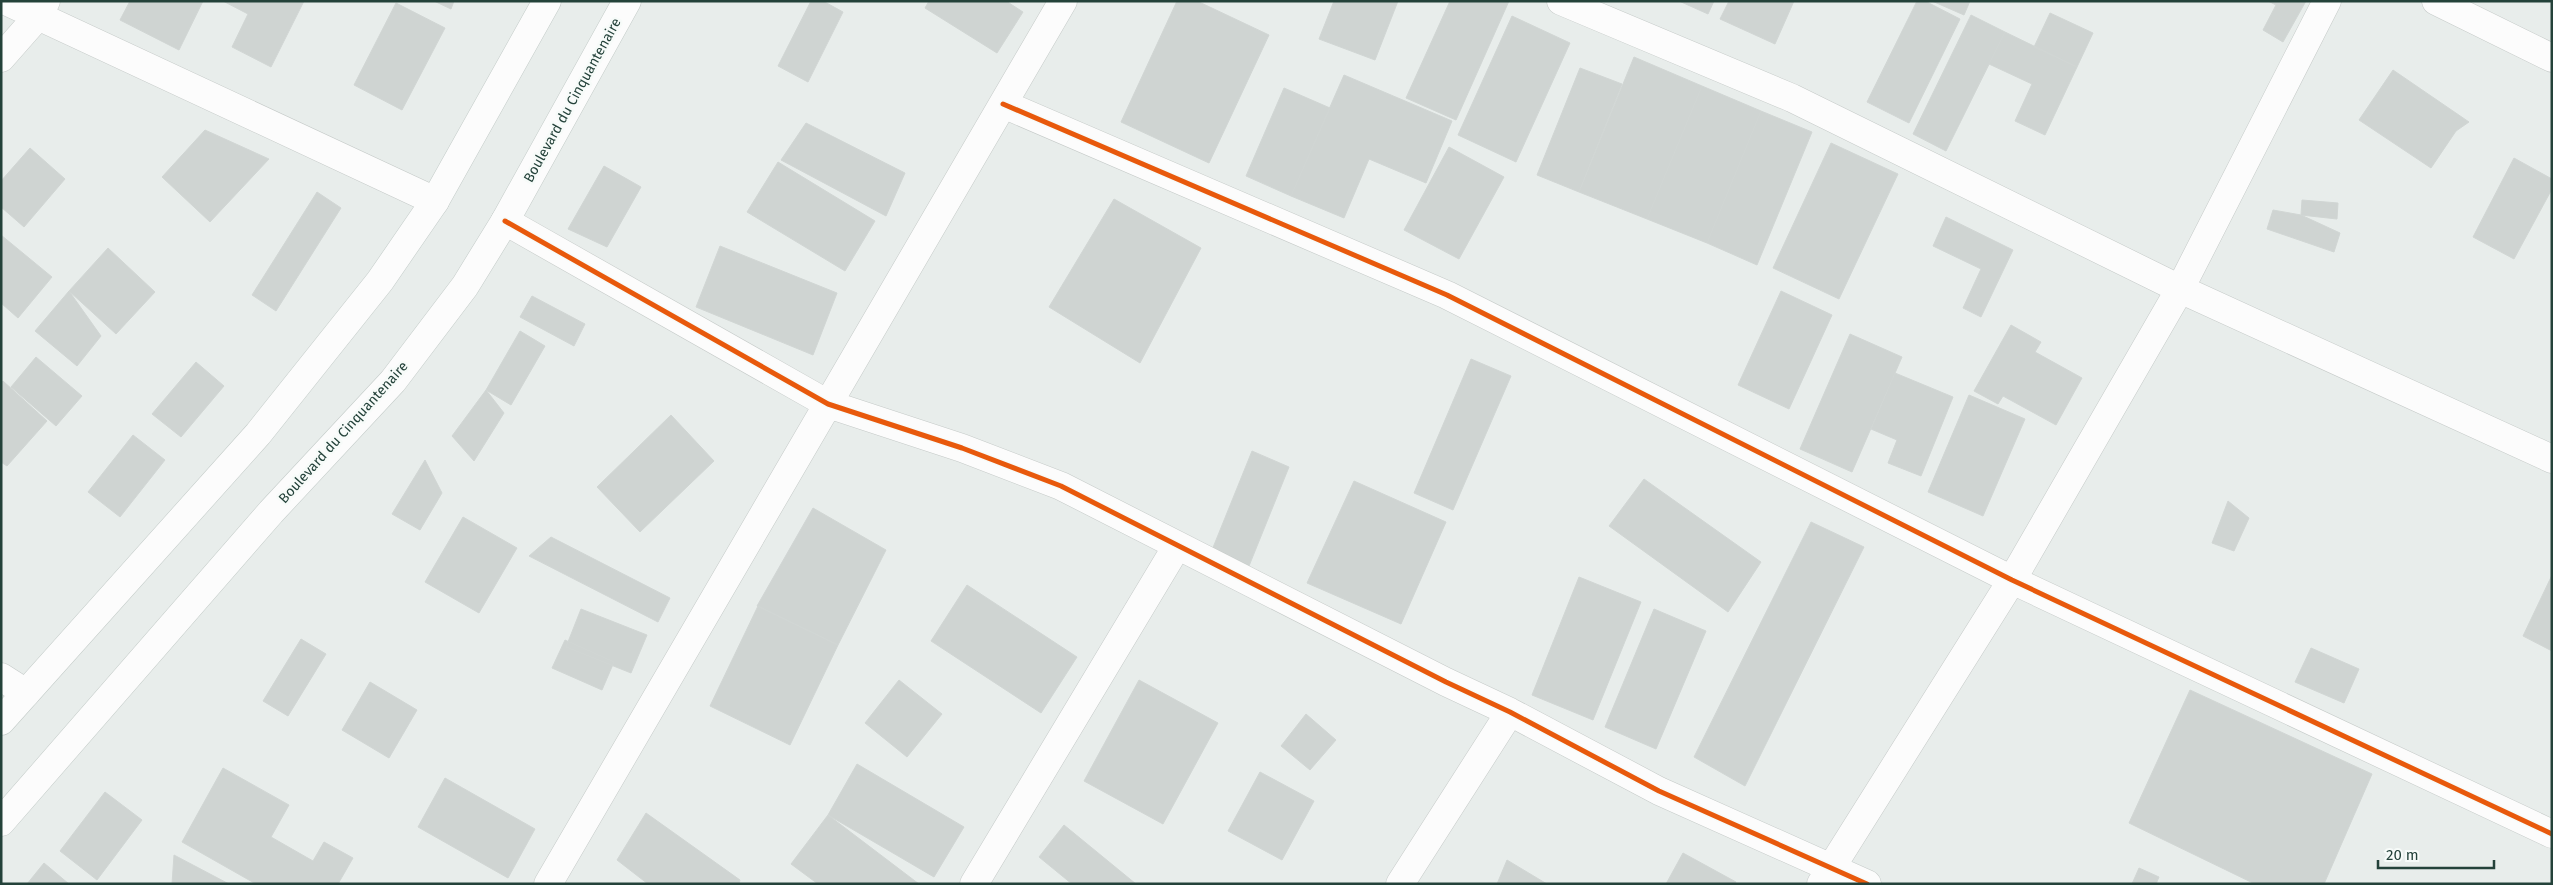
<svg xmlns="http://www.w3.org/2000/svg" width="2553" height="885" font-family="'Fira Sans',sans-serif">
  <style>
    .building { fill: #cfd4d2; stroke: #d1d6d4 }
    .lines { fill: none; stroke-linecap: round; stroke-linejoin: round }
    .street-casing { stroke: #c5cac8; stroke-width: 29 }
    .secondary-casing { stroke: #c3cbc8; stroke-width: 29 }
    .street { stroke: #fcfcfc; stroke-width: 28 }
    .secondary { stroke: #fcfcfc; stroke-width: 28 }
    .cycleway-casing { stroke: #f7fbf9; stroke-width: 8 }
    .cycleway { stroke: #e8590c; stroke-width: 5 }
    .labels { text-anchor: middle; stroke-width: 5; stroke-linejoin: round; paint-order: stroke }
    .street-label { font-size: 14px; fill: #24423a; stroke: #f7fbf9 }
  </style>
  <rect width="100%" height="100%" fill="#e8edeb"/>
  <!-- building -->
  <path class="building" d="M130 1H203L179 50 120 20Z
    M223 1H304L271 67 232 47 248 14Z
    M434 1H454L451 9Z
    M811 1H823L843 12 808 82 778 66Z
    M929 1H1006L1023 12 997 53 925 8Z
    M1177 1H1197L1269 35 1209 163 1121 122Z
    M1334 1H1398L1375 60 1319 39Z
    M1450 1H1509L1456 120 1406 98Z
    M1679 1H1714L1708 14Z
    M1729 1H1794L1775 44 1720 19Z
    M1917 1H1925L1960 19 1909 123 1867 102Z
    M1932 1H1970L1964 15Z
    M2268 1H2306L2283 42 2263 30 2276 5Z
    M396 3 445 28 402 110 354 85Z
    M2050 13 2093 33 2077 67 2034 47Z
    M1971 15 2005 32 1946 151 1913 134Z
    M1512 16 1570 43 1516 162 1458 135Z
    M2005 32 2077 67 2045 135 2015 121 2032 84 1989 64Z
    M1634 57 1702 86 1647 219 1579 192Z
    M1580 68 1622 84 1579 192 1537 175Z
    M2393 70 2469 122 2456 131 2431 168 2359 120Z
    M1344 75 1452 121 1426 183 1369 159 1344 218 1291 196Z
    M1702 86 1761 111 1707 243 1647 219Z
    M1284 88 1330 108 1291 196 1246 176Z
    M1761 111 1812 132 1757 265 1707 243Z
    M806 123 905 173 886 216 781 160Z
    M205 130 269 159 210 222 162 177Z
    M1831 143 1898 174 1839 299 1773 268Z
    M1449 147 1504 177 1459 259 1404 230Z
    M30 148 65 179 24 227 1 207V181Z
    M2514 158 2552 179V189L2514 259 2473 237Z
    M778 162 875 221 845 271 747 212Z
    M604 166 641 187 607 247 568 229Z
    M317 192 341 208 276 311 252 295Z
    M1114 199 1201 248 1140 363 1049 307Z
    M2302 200 2338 203 2337 219 2301 215Z
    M2273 210 2301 215 2340 233 2334 252 2267 229Z
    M1946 217 2013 250 1981 317 1963 308 1981 269 1933 246Z
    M1 235 52 277 18 318 1 303Z
    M720 246 837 293 813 355 696 307Z
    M108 248 155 292 116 334 69 291Z
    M69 291 101 336 77 366 35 331Z
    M1781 291 1832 315 1789 409 1738 385Z
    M532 296 585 324 574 346 520 317Z
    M2011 325 2041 342 2035 352 2082 378 2056 425 2003 396 1998 404 1974 391Z
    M520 331 545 346 511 405 486 390Z
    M1850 334 1902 357 1852 472 1800 449Z
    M36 357 82 396 56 426 11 387Z
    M1471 359 1511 376 1453 510 1414 493Z
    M196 362 224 386 181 437 152 414Z
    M1895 373 1953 397 1921 476 1888 463 1897 440 1871 429Z
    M3 381 47 421 7 466 1 462V383Z
    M486 390 504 413 474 461 452 436Z
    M1969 395 2025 419 1983 516 1928 492Z
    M671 415 714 461 640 532 597 487Z
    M133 435 165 460 120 517 88 492Z
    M1252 451 1289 467 1249 566 1212 550Z
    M425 460 442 493 420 530 392 514Z
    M1644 479 1761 562 1728 612 1609 526Z
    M1354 481 1446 522 1401 624 1307 583Z
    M2228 501 2249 518 2234 551 2212 543Z
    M813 508 886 550 838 645 757 606Z
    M463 517 517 548 479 613 425 582Z
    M1811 522 1864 547 1745 786 1694 757Z
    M551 537 670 598 658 622 529 556Z
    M2552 575V651L2523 636Z
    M1579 577 1641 602 1593 720 1532 695Z
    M967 585 1077 657 1041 713 931 641Z
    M758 606 838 645 790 745 710 706Z
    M581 609 647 635 631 673 566 647Z
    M1654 609 1706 631 1656 749 1605 727Z
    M301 639 326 654 288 716 263 701Z
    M565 640 614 662 602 690 552 668Z
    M2311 648 2359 669 2344 703 2295 682Z
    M899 680 942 714 907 757 865 723Z
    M1139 680 1218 723 1163 824 1084 781Z
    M370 682 417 710 389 758 342 730Z
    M2190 690 2372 774 2324 884H2255L2129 823Z
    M1306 714 1336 740 1310 770 1281 746Z
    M857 764 964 827 934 877 828 815Z
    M223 768 289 805 271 837 313 861 324 842 353 858 338 884H256L182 842Z
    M1260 772 1314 801 1282 860 1228 831Z
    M445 778 535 829 508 878 418 827Z
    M105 792 142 820 97 880 60 851Z
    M646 813 740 880 739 884H648L617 860Z
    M828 815 919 884H818L791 864Z
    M1064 825 1136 884H1072L1039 857Z
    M1683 853 1736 882 1735 884H1666Z
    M174 855 229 884H172Z
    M1507 860 1547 884H1497Z
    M44 863 69 884H27Z
    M2139 868 2159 877 2156 884H2132Z"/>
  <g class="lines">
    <!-- street casing -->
    <g class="street-casing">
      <path id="street" d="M6 1 435 201
        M1561 1 1792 98 2180 289 2552 459
        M2436 1 2552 58
        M1 58 38 16 46 1
        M1003 104 1447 295 2012 580 2552 834
        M505 221 828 404 962 448 1061 486 1446 682 1510 712 1659 791 1867 884
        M1 677 26 693
        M548 884 1063 1
        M974 884 1177 546
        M1400 884 1510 712
        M1821 884 2012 580 2180 289 2327 1"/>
    </g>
    <!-- secondary casing -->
    <g class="secondary-casing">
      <path id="secondary" d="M1 721 258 434 380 281 435 201 547 1
        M1 822 271 512 393 381 465 286 505 221 627 1"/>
    </g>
    <!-- street -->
    <use href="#street" class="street"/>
    <!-- secondary -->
    <use href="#secondary" class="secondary"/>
    <!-- cycleway casing -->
    <g class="cycleway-casing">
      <path id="cycleway" d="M1003 104 1447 295 2012 580 2552 834
        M505 221 828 404 962 448 1061 486 1446 682 1510 712 1659 791 1867 884"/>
    </g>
    <!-- cycleway -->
    <use href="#cycleway" class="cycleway"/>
  </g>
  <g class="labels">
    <!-- street labels -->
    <g class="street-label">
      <text transform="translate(572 100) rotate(-61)" y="5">Boulevard du Cinquantenaire</text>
      <text transform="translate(343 432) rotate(-48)" y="5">Boulevard du Cinquantenaire</text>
    </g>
  </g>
  <!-- border -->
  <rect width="2553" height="885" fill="none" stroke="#24423a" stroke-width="5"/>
  <!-- scale -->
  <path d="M2378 860v8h116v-8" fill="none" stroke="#24423a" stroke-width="2.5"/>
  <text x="2386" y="860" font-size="15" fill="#24423a" stroke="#f7fbf9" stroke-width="4" paint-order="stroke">20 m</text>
</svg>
